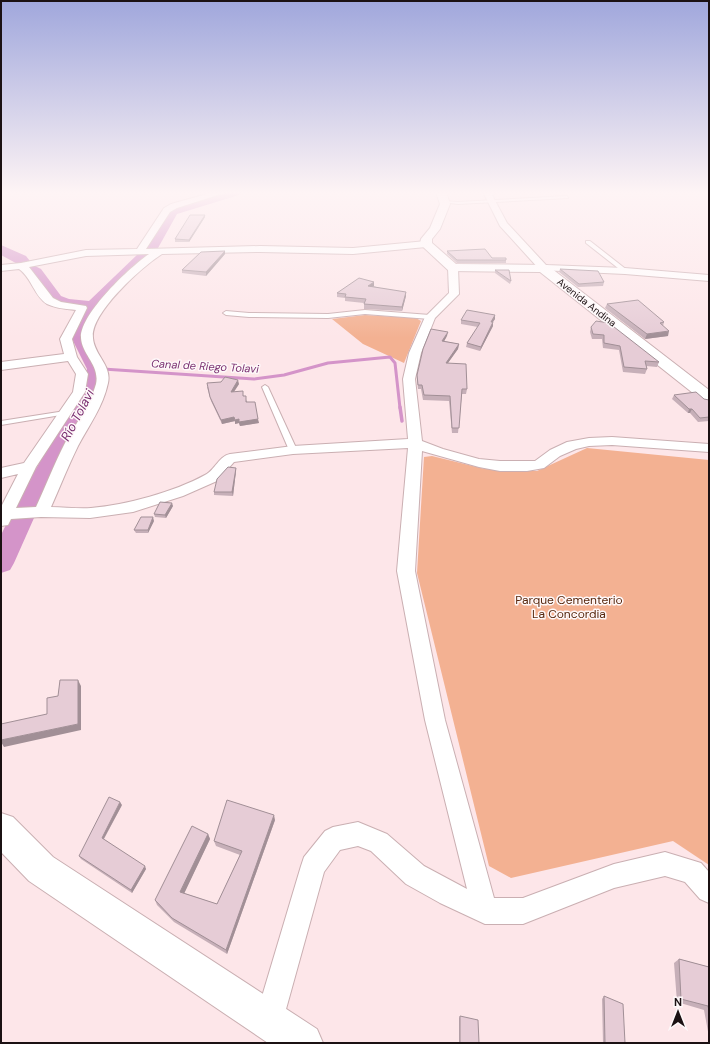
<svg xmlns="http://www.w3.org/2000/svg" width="710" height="1044" font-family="'DM Sans',sans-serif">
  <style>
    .green { fill: #f3b192 }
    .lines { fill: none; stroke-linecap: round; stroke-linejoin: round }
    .stream-far1 { stroke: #d494c9; stroke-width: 3 }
    .stream { stroke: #d494c9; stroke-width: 3.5 }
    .river { fill: #d494c9; fill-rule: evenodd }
    .service-casing { stroke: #caafb2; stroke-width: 2 }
    .minor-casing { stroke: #caafb2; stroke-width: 2 }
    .tertiary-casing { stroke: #caafb2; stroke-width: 2 }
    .secondary-casing { stroke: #caafb2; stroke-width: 2 }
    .service { fill: #fff; fill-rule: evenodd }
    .minor { fill: #fff; fill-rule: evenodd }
    .tertiary { fill: #fff; fill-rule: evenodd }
    .secondary { fill: #fff; fill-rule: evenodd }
    .wall { fill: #c6afb8 }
    .shaded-wall { fill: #a18f96 }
    .building { fill: #e6ccd6; stroke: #a18f96 }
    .labels { text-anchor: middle; stroke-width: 3; stroke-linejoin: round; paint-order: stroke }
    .far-street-label { font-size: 10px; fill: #1b1113; stroke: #fef8f9 }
    .far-water-label { font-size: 11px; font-style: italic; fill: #782d6f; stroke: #fef8f9 }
    .park-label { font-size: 12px; fill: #58280e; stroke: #fef8f9 }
    .water-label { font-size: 13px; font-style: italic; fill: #782d6f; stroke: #fef8f9 }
  </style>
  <rect width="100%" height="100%" fill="#fde6e9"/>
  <!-- green -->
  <path class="green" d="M365 315 416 318 421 321 404 363 363 344 332 319Z
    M587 448 709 460V865L673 841 511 878 489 866 417 573 424 457 432 456 485 469 537 471Z"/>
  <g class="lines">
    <!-- stream-far1 -->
    <path class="stream-far1" d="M103 369 254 379 284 375 328 363 390 357 395 363 400 408"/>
    <!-- stream -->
    <path class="stream" d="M400 407 402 421"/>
    <!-- river -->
    <path class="river" d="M222 192H241L239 195 177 214 158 248 153 249 148 248 146 245 167 208Z
      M1 245 26 256 33 265 41 269 61 296 69 299 89 301 139 253 144 252 149 253 151 256 100 308 91 327 90 339 105 369 103 387 42 500 14 563 10 570 1 573V535L18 500 83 387 87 369 72 339 73 327 82 310 64 308 49 302 25 268 1 255Z"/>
    <!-- service casing -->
    <g class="service-casing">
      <path id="service" d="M567 196 568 198 458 204 442 202 444 201 458 202Z
        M586 241H590L627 270V272H623L586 243Z
        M365 310 430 315 433 317 430 319 365 314 328 318 249 317 226 315 223 313 226 311 249 313 328 314Z
        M265 385 268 387 297 450 296 452H290L289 450 262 387Z
        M65 411 67 412V414L1 425V421Z"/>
    </g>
    <!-- minor casing -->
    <g class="minor-casing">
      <path id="minor" d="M214 192H227L177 208 170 212 146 249 260 246 353 248 426 241 431 244 426 247 353 254 260 252 162 254C142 267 90 313 93 338 94 355 112 365 108 383 103 407 89 425 78 446 68 466 60 487 51 507 64 507 78 509 91 508 126 505 174 492 205 475 215 470 219 456 230 454L293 446 408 439 403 379 409 353 425 317 449 293 448 268 453 265 456 266 458 268 459 294 435 318 421 353 415 379 422 441 443 449 479 459 500 461H535L550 450 567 442 589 438 612 437 709 444V452L612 445 589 446 576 449 560 456 544 468 527 471H500L479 467 422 451 415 571 445 720 494 898H523L614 864 665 852 701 863 709 872V903L700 899 685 882 665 876 614 888 523 924H485L440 903 406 884 371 851 358 846 340 850 324 872 283 1020 279 1030 269 1034 259 1030 255 1020 301 866 304 857 325 831 333 827 358 822 387 834 424 866 467 889 425 720 397 571 408 448 293 454 234 462 217 481 183 496 133 512 90 518 41 517 11 519 8 525 1 526V507L18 474 1 478V468L24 463 73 392 76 374 68 361 1 370V362L64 354 60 339 76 310C66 309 55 308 47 304 34 296 32 278 19 269L1 271V265L21 263 86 250 137 249 164 208 171 204ZM149 254C130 267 80 314 81 338 82 355 100 365 96 384 90 406 76 423 65 443 54 464 46 486 36 507L16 508 36 467 85 392 88 374 77 357 72 339 87 308 86 306 61 302 53 298 29 267 86 256Z
        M485 192H498L492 195 507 223 546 265 625 268 709 275V281L625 274 540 270 500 226 484 194Z"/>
    </g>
    <!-- tertiary casing -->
    <g class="tertiary-casing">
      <path id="tertiary" d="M436 192H446L450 204 440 229 432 239V243L456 264 547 265 709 390V403L703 401 540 272 449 271 420 244 421 239 430 228 440 204Z"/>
    </g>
    <!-- secondary casing -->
    <g class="secondary-casing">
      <path id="secondary" d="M1 813 13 817 53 857 317 1029 323 1043H268L29 881 1 852Z"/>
    </g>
    <!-- service -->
    <use href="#service" class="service"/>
    <!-- minor -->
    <use href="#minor" class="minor"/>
    <!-- tertiary -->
    <use href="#tertiary" class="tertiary"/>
    <!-- secondary -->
    <use href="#secondary" class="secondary"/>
  </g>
  <!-- wall -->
  <path class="wall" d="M205 217 189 242H175V239Z
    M447 251 506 260V263H457L447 254Z
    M225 254 206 276 182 273V270Z
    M560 269 604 282 603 286 578 287 559 272Z
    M495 270 511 281 510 284 495 273Z
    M373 286 406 296 402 311 364 309V303L345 301V298L337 297V293L374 286Z
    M607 304 664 322 663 326 668 336 645 339 605 308Z
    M495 315V319L493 322V326L480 351 466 347 467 343 478 327 461 324V320Z
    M591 327 659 362 657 367 646 366 647 369 645 374 623 372 619 350 603 348 602 339H592L590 332Z
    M447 336 444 341 459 344 458 349 448 363 467 389 466 394H462L458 433H452L449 401 423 400 421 389H418L417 379V375Z
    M239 384 234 392 244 396 259 423 240 426 239 423 235 424V421L222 424 211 401 207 387Z
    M674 395 704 399 709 400V421L698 422 690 413H688L672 399Z
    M236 468V471L233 496 214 495V492Z
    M173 506 166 518 155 517 154 514Z
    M154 521 148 533H136L134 530Z
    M122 805 104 839 146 869 132 893 81 859 79 856Z
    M275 820 227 954 174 922 157 905 155 900 208 834 210 839 184 893 217 904 240 855 216 846 214 841Z
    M679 959 709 967V1037L704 1010 677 1002 674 963Z
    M604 996 625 1043H603L602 999Z
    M460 1016 479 1043H459V1018Z"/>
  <!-- shaded-wall -->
  <path class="shaded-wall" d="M205 215V217L189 242V240Z
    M225 251V254L206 276V272Z
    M374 282V286L368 290V286Z
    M406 292V296L402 311V307Z
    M495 315V319L490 326 491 322Z
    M493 322V326L480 351 481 347Z
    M669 331 668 336 645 339 647 334Z
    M448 332 447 336 442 345V341Z
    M459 344 458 349 445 367 446 363Z
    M238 380 239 384 231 396V392Z
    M689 409H692L690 413H688Z
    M234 417 235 421 222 424 221 420Z
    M239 419H258L259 423 240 426 239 423 235 424V420Z
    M236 468V471L233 496 232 492Z
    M172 503 173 506 166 518 165 515Z
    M153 517 154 521 148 533V530Z
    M78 680 81 686V730L4 747 1 742V740L78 724Z
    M120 802 122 805 103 840 102 838Z
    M274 815 275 820 227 954 226 950Z
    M208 834 210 839 183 896 180 892Z
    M145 866 146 869 132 893 131 890Z"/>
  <!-- building -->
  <path class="building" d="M190 215H205L189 240 175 239Z
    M485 249 492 258H506V260H457L447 251Z
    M225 251 206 272 182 270 201 252Z
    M560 269 598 271 604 282 579 284Z
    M495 270H509L511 281Z
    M359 278 374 282 368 286 406 292 402 307 364 304 366 299 345 297 346 294 337 293Z
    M638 300 664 322 660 323 669 331 647 334 607 304Z
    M467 310 495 315 491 322H493L481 347 467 343 480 323 461 320Z
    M596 321 609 323 659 362 645 361 647 369 624 367 620 346 604 343V335L593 334 591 327Z
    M431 329 448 332 442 341 459 344 446 363 466 364 467 389H462L459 428H452L450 396 424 395 422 385H418L417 375 423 349Z
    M225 377 238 380 231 392 243 391V396H246V402H255L258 419 239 422V419L235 420 234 417 221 420 210 397 207 383 221 382Z
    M696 392 704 399 709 400V417L700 418 692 409H689L674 395Z
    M228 467 236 468 232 492H214L217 479Z
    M160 502 172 503 165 515 154 514Z
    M141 517H153L148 530H134Z
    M60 680H78V724L1 740V724L47 714V698L58 696Z
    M109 797 120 802 102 838 145 866 131 890 79 856Z
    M227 800 274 815 226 950 172 918 155 900 192 826 208 834 180 892 217 904 242 851 214 841Z
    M679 959 709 967V1011L708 1006 681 999Z
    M604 996 623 1004 625 1043H605Z
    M460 1016 478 1020 479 1043H460Z"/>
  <!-- sky -->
  <linearGradient id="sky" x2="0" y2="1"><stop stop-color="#a0a7dc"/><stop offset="0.57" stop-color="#fef4f5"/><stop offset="1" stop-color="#fef4f5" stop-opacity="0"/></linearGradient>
  <rect width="710" height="338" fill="url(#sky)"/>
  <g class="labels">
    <!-- far-street labels -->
    <g class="far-street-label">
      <text transform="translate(587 302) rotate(38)" y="4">Avenida Andina</text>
    </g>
    <!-- far-water labels -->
    <g class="far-water-label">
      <text transform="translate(205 366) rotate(3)" y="4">Canal de Riego Tolavi</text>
    </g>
    <!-- park labels -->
    <g class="park-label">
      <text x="569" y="604">Parque Cementerio<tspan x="569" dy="14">La Concordia</tspan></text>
    </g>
    <!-- water labels -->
    <g class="water-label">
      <text transform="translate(77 415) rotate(-62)" y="5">Río Tolavi</text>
    </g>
  </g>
  <!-- border -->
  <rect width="710" height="1044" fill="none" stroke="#1b1113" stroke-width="4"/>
  <!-- north arrow -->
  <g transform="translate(678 1012)" stroke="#fef8f9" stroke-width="3" paint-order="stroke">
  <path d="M0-3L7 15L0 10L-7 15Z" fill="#1b1113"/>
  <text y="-6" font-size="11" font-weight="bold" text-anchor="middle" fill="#1b1113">N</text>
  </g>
</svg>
